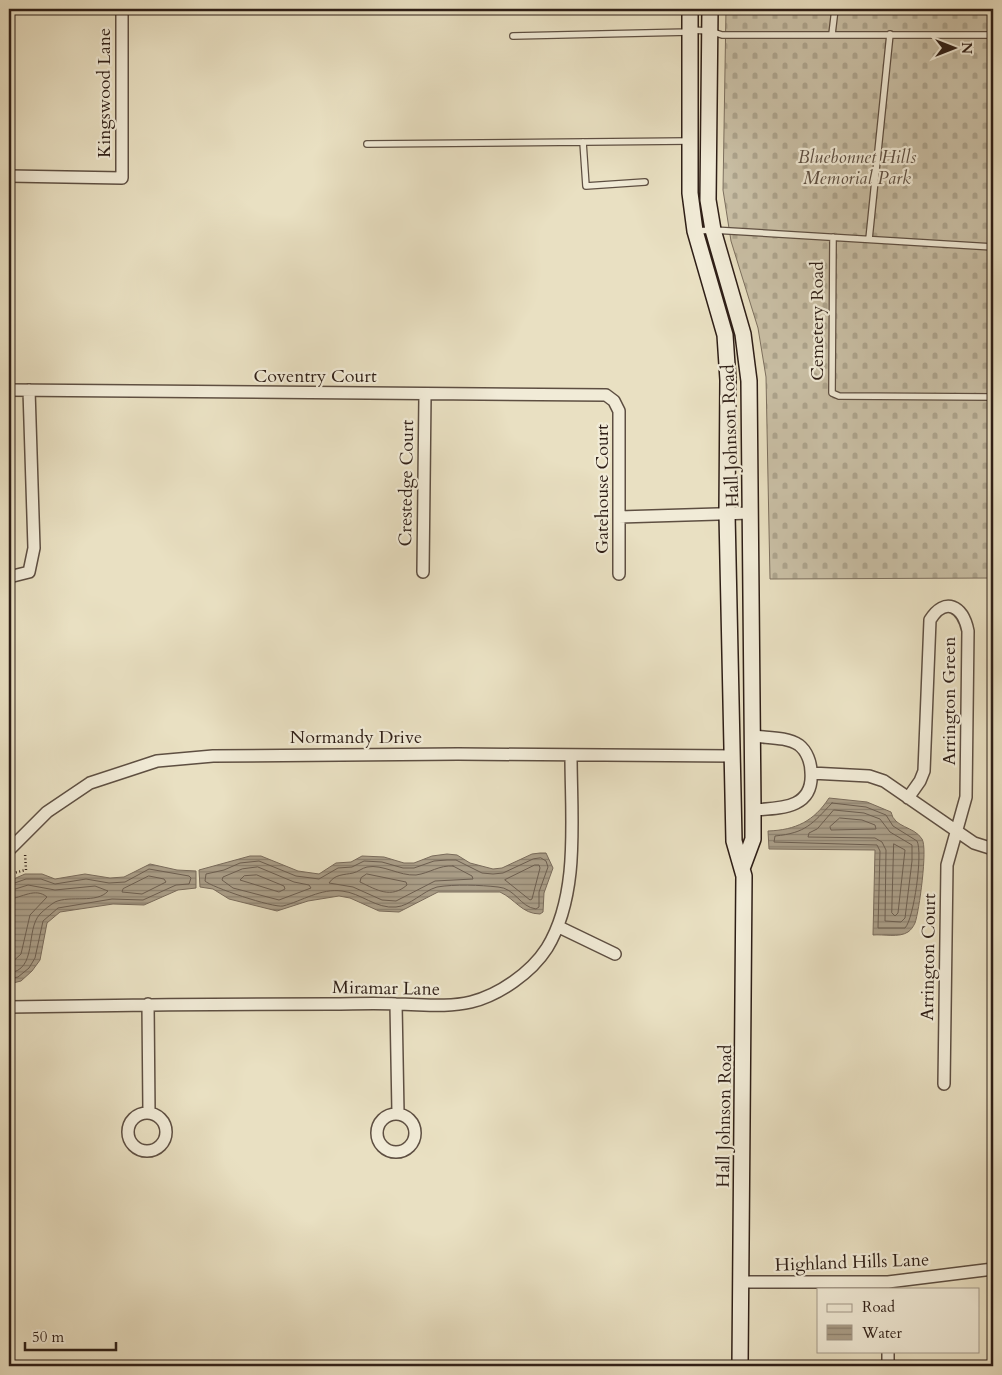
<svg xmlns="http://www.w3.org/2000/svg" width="1002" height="1375" font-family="Cardo,serif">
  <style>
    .cemetery { fill: url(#cemetery-stones); stroke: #7c6f5e }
    .water { fill: url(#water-rules); stroke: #796b5b }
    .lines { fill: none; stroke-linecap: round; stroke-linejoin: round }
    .shore { stroke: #6c5e50; stroke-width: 1 }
    .service-casing { stroke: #5e4f42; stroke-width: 8 }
    .minor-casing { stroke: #5e4f42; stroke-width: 14 }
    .secondary-casing { stroke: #2f1f17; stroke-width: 18 }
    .path { stroke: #2f1f17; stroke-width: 2.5; stroke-dasharray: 1 2.5; stroke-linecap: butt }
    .service { stroke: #f1ebd7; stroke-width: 5.5 }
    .minor { stroke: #f1ebd7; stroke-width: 11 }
    .secondary { stroke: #f1ebd7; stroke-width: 15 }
    .labels { text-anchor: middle; stroke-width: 4.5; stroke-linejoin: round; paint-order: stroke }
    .street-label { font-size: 18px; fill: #2f1f17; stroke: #f1ebd7 }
    .park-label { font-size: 18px; font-style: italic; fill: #5d4f42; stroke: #f1ebd7 }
  </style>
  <defs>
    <pattern id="cemetery-stones" width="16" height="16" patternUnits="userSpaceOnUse" patternTransform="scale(1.25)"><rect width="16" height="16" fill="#c9bfa5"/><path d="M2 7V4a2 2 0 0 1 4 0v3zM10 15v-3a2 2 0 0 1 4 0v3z" fill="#ada48d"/></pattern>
    <pattern id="water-rules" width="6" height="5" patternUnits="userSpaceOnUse" patternTransform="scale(1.25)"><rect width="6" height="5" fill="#aa9e88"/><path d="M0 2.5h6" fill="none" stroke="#8b806e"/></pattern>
  </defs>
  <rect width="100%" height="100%" fill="#e9e0c2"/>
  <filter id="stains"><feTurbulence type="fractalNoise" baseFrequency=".004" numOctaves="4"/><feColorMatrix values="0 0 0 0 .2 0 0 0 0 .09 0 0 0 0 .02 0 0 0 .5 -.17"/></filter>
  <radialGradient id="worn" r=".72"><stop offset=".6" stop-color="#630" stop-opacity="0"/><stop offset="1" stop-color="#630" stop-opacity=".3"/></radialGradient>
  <!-- cemetery -->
  <path class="cemetery" d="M726 9H993V578L770 579 766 377 758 328 731 241 723 190Z"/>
  <!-- water -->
  <path class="water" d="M829 798 867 802 891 812C894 828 914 826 922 839 928 848 919 912 915 923 913 927 911 930 908 932 899 938 883 934 873 935L875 850 769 849 768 831C796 830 814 821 829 798Z
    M540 853H546L553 868 544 893 543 912 540 914C522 914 515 899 500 892H438L399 912 379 911 350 898 339 896 308 901 277 911 229 899 213 889 200 887 199 870 250 856H261L298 871 319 874 336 863 351 862 362 856 384 857 404 863H414L432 856 447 854 457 855 470 863 493 869 502 868 532 854Z
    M150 864 177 870 196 871V888L178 890 144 905 113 904 60 912 47 923 40 960 32 971 21 981 9 984V881L25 874H42L55 879 85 874 110 878 124 877Z"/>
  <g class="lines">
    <!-- shore -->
    <path class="shore" d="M832 803 866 807 886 815 893 826 917 841C923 852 914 919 905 928H878L880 851 877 845 774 842 775 836C806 833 812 824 832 803Z
      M834 810 864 813 880 819 890 832 912 845V861L905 918 901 922 885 921 886 850 882 842 875 838 808 837 809 833 817 829Z
      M840 818 862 820 875 825 876 829 831 830 830 827Z
      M894 844 905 850 898 913 895 916 892 913Z
      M541 858 546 861 548 867 539 892V907L536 909C520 907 515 888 498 887 480 885 455 884 437 887 423 891 410 906 396 907 376 909 361 893 342 891 321 888 302 901 283 906 273 908 211 887 205 881L206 874 224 870 240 863 259 861 296 876 319 879 338 868 352 867 364 861 382 862 403 868H414L434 861 447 860H456L482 873 493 874 503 873 533 859Z
      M535 865H539L540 868 532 899 530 900 505 880Z
      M453 866 472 876 473 879 435 881 396 901 382 900 353 887 329 883C335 874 344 875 353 873 358 872 362 868 367 867 383 864 399 876 416 875 430 873 439 865 453 866Z
      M258 867 294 882 309 885 311 888 279 900 233 888 222 880 223 877 242 869Z
      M367 874 406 882 407 885C391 899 377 890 360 882L361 878Z
      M257 875 284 886 285 889 279 892 240 880 244 876Z
      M149 876 164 879 166 882 142 894 122 892 123 889Z
      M9 885 26 879H41L55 884 86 879 109 883 125 882 149 869 189 876 191 878 189 884 176 885 143 900 112 899 58 908 43 921 35 958 29 968 18 977 9 979
      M9 891 28 885 55 890 95 886 108 891C97 904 70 895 55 902 50 905 44 910 40 914 25 930 38 970 9 973
      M9 899C22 898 35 887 47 897L30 915 21 954 9 965"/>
    <!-- service casing -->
    <g class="service-casing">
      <path id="service" d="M691 30 710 31 722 35H993
        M832 34 835 9
        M513 36 690 32
        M583 142 586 186 645 182
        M367 144 689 141
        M695 231 713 230 993 247
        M833 237 832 393 839 396 993 397
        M869 239 890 34"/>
    </g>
    <!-- minor casing -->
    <g class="minor-casing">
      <path id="minor" d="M9 176 122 178V9
        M9 390 606 395 614 401 619 411V574
        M619 517 751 513
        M423 572 425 395
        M9 577 29 572 34 548 29 390
        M811 773 869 776 884 781 974 843 993 849
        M908 798 920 781 924 771 930 620C945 596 963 606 968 631L966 797 947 865 944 1084
        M753 810C780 808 814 809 811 772 811 763 807 751 799 745 787 737 768 738 754 736
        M9 850 47 812 90 783 157 761 213 756 458 754 733 756
        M559 927 615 954
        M148 1004 149 1112
        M396 1004 398 1113
        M9 1007C116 1005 224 1004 331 1004 353 1004 374 1003 396 1004 421 1004 446 1008 471 1002 499 995 531 973 547 948 580 894 571 818 571 756
        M128 1132a19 19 0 1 1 38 0a19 19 0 1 1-38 0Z
        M377 1133a19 19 0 1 1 38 0a19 19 0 1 1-38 0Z
        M740 1282H888L993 1269
        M888 1351V1366"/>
    </g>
    <!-- secondary casing -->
    <g class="secondary-casing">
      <path id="secondary" d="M690 9V193L695 231 725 335 728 380 727 514 734 841 744 876 740 1366
        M710 9 708 200 713 230 743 334 749 381 753 810V839L743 866"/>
    </g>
    <!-- path -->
    <path class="path" d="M9 874 26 870 25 853"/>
    <!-- service -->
    <use href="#service" class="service"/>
    <!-- minor -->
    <use href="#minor" class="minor"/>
    <!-- secondary -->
    <use href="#secondary" class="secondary"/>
  </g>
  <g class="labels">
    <!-- street labels -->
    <g class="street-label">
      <text transform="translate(104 93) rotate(-90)" y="6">Kingswood Lane</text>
      <text transform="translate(817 321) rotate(-90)" y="6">Cemetery Road</text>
      <text x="315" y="382">Coventry Court</text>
      <text transform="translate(730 436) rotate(-92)" y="6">Hall Johnson Road</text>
      <text transform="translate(406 483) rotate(-89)" y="6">Crestedge Court</text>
      <text transform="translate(602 489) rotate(-90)" y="6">Gatehouse Court</text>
      <text transform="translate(949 701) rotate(-90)" y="6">Arrington Green</text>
      <text x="356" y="743">Normandy Drive</text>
      <text transform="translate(928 957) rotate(-89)" y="6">Arrington Court</text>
      <text transform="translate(386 988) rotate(1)" y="6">Miramar Lane</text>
      <text transform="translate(724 1116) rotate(-89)" y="6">Hall Johnson Road</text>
      <text transform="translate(852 1262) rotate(-2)" y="6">Highland Hills Lane</text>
    </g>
    <!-- park labels -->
    <g class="park-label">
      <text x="857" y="163">Bluebonnet Hills<tspan x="857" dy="21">Memorial Park</tspan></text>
    </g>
  </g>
  <!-- margin -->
  <rect width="1002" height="1375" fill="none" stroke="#e9e0c2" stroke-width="30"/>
  <rect x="10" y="10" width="982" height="1355" fill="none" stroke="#2f1f17" stroke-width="2.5"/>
  <rect x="15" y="15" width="972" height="1345" fill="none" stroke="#2f1f17"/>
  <!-- legend -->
  <rect x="817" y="1288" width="162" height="65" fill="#f1ebd7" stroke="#a3998a"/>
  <rect x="827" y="1304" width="25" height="8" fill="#f1ebd7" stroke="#a3998a"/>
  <text x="862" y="1312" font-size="15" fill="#2f1f17">Road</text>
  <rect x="827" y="1325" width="25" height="15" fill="url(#water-rules)" stroke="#a3998a"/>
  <text x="862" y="1338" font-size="15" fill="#2f1f17">Water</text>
  <!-- north arrow -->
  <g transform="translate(954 48) rotate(90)" stroke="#f1ebd7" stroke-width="4" paint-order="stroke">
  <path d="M0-4L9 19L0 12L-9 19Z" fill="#2f1f17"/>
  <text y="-8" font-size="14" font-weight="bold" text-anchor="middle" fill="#2f1f17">N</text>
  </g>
  <!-- scale -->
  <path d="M25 1342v8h91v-8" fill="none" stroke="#2f1f17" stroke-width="2.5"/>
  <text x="32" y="1342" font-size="15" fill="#2f1f17" stroke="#f1ebd7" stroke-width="4" paint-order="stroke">50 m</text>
  <rect width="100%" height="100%" filter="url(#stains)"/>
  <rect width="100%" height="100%" fill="url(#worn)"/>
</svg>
